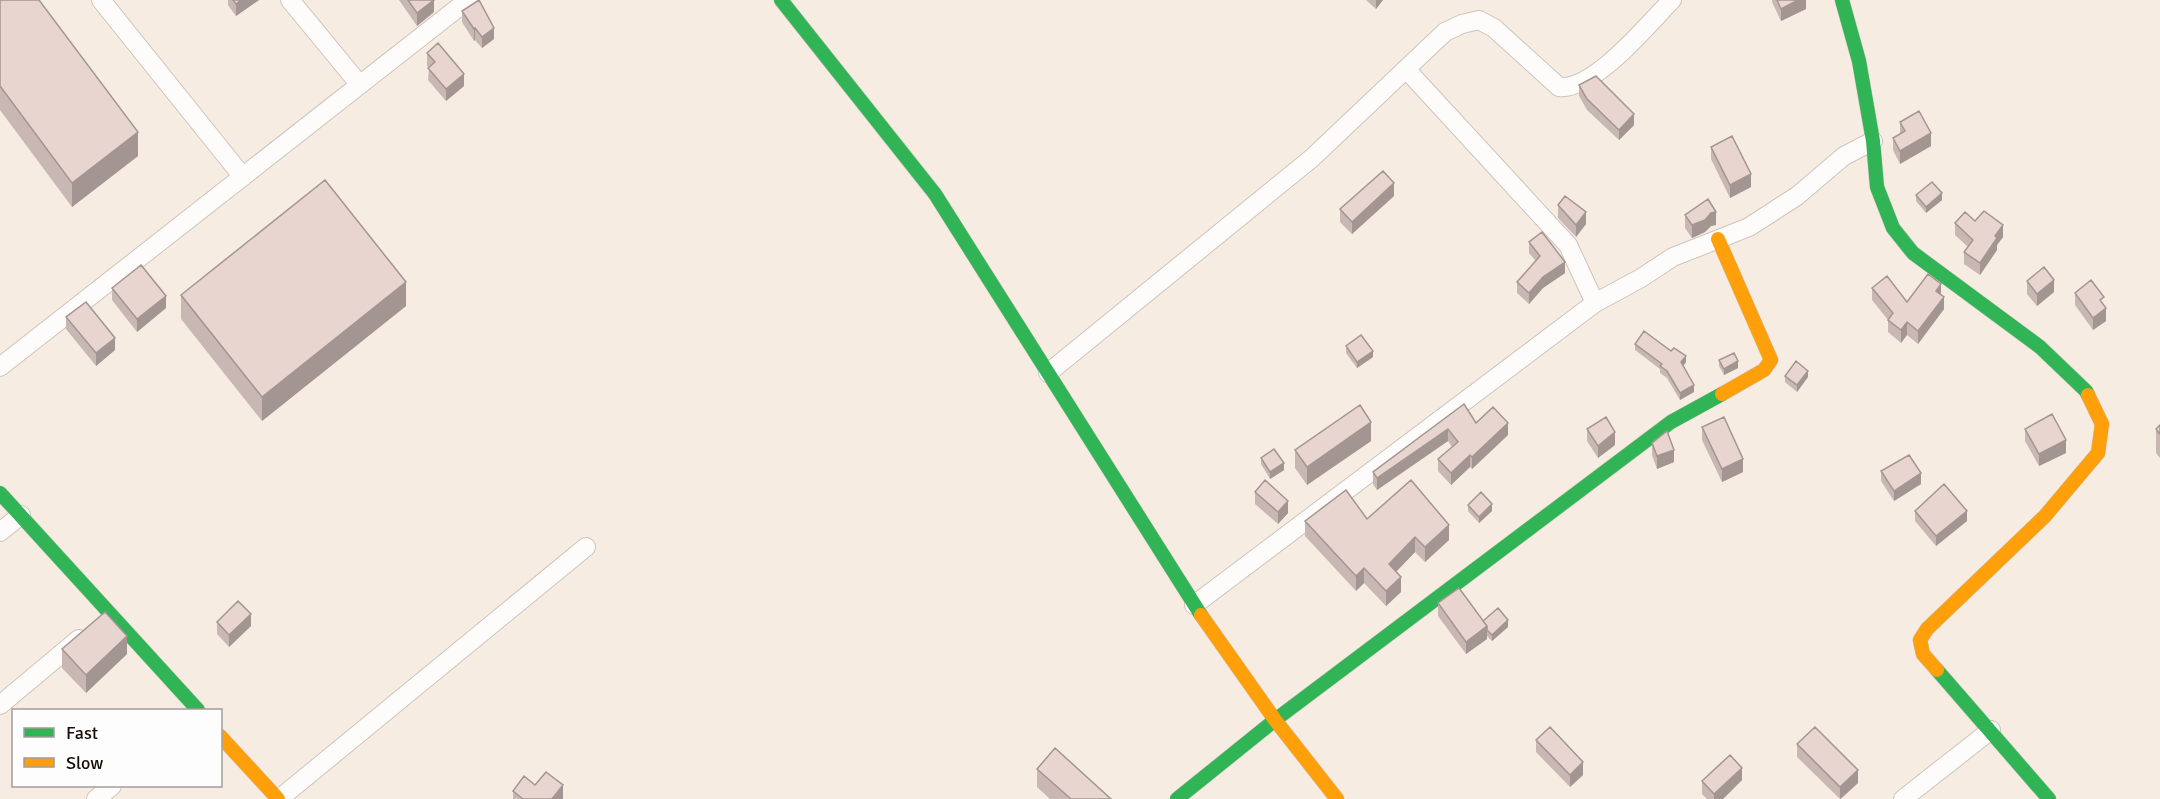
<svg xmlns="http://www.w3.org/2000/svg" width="2160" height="799" font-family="Signika,sans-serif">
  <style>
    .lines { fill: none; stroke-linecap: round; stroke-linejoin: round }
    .street-casing { stroke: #cdc4bc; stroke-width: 20 }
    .fast-casing { stroke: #cdc4bc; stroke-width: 15 }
    .slow-casing { stroke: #cdc4bc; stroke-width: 15 }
    .street { stroke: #fefcfb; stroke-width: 18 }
    .fast { stroke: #30b455; stroke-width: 14 }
    .slow { stroke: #ff9f0a; stroke-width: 14 }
    .wall { fill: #c8b7b2 }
    .shaded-wall { fill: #a39591 }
    .building { fill: #e9d5cf; stroke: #a39591; stroke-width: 1.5 }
  </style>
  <rect width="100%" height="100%" fill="#f6ece2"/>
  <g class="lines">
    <!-- street casing -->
    <g class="street-casing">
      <path id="street" d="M101 0 243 177
        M290 0 360 85
        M1406 69 1568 245 1595 303
        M0 367 468 0
        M1048 373 1312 158 1445 32 1462 24 1479 20 1494 28 1559 87C1594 91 1648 24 1672 0
        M0 532 21 515
        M1194 605 1595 303 1641 278 1673 257 1749 227 1797 196 1844 156 1873 141
        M0 705 79 639
        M96 799 112 786
        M279 799 586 547
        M1903 799 1991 730"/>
    </g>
    <!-- fast casing -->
    <g class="fast-casing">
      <path id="fast" d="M781 0 935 194 1201 615
        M1842 0 1859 61 1873 141 1877 187 1893 228 1913 253 2040 347 2086 391 2088 395
        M0 493 198 710
        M1937 670 2049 799
        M1177 799 1275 720 1671 422 1722 394"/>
    </g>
    <!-- slow casing -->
    <g class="slow-casing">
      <path id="slow" d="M1718 239 1771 360 1764 370 1722 394
        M1201 615 1275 720 1337 799
        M1937 670 1923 654 1920 640 1927 629 2045 516 2098 453 2102 424 2088 395
        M220 736 278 799"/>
    </g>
    <!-- street -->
    <use href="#street" class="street"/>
    <!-- fast -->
    <use href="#fast" class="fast"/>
    <!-- slow -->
    <use href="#slow" class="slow"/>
  </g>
  <!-- wall -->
  <path class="wall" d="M0 0 138 156 72 207 0 110Z
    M228 0H259L236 16 228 5Z
    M399 0H434V12L417 26Z
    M1366 0H1383L1376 9Z
    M1772 0H1806V9L1781 21 1772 2Z
    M462 11 494 39 482 48 475 40 474 41 462 22Z
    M427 53 464 86 446 101 428 80 429 67 427 66Z
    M1579 85 1634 125 1619 140 1587 110 1579 96Z
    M1900 122 1931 146 1900 164 1893 150V138L1900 134Z
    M1711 147 1751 187 1730 198 1711 159Z
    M1916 195 1942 200 1926 213 1916 201Z
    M1394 196 1352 234 1340 222V209Z
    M1558 205 1586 224 1576 237 1558 218Z
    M1685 215 1716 225 1711 226 1705 232 1692 238 1685 228Z
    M1975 221 2003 237 1997 245V250L1980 275 1964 264V252L1968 247 1955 235V223Z
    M1529 242 1565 273 1543 288 1529 304 1517 293V282L1536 261 1529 253Z
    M2027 281 2054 292 2037 306 2027 294Z
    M112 288 166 308 137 332 112 300Z
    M1872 288 1907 302 1941 295 1944 309 1918 344 1907 335 1901 343 1888 332V320L1872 300Z
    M2075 293 2104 305 2106 321 2093 330 2075 305Z
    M181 295 406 306 262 421 181 319Z
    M66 317 115 350 96 366 66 329Z
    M1635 344 1686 362 1683 366 1694 392 1680 400 1667 378 1660 373V369L1635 350Z
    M1346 346 1373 357 1357 368 1346 353Z
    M1719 360 1738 368 1724 375 1719 366Z
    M1785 376 1808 377 1797 392 1785 382Z
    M1464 404 1476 423 1508 435 1472 469 1470 467 1451 485 1438 471V459L1452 447 1448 441 1377 490 1373 484V472Z
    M2160 425V458L2156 453V429Z
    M1702 427 1743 472 1722 482 1702 440Z
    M1587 429 1615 445 1598 458 1587 441Z
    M2025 429 2066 453 2039 466 2025 441Z
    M1371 441 1307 485 1295 468V450Z
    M1652 443 1674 462 1657 469 1652 455Z
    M1261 458 1284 470 1270 479 1261 464Z
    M1881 471 1921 484 1894 501 1881 481Z
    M1255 492 1288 513 1278 524 1255 504Z
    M1468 505 1492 511 1479 523 1468 511Z
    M1915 511 1967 521 1936 546 1915 521Z
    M1367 519 1449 540 1425 562 1415 552 1396 572 1401 592 1386 606 1364 583 1356 591 1305 536V521Z
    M1438 603 1483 621 1508 627 1492 641 1487 636V639L1466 654 1438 616Z
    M217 622 251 626 229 647 217 634Z
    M62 649 127 654 86 693 62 668Z
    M1536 740 1583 775 1570 787 1536 752Z
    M1797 744 1858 783 1841 799H1840L1797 757Z
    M1037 769 1111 799H1050L1037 787Z
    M1742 780 1723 799H1707L1702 794V781Z
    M535 785 563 799H513V791Z"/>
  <!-- shaded-wall -->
  <path class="shaded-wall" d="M241 0H259L236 16V4Z
    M434 0V12L417 26V13Z
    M1376 0H1383L1376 9Z
    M1798 0H1806V9L1781 21V9Z
    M475 28V40L474 41V29Z
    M494 28V39L482 48V37Z
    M464 74V86L446 101V89Z
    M1634 114V125L1619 140V130Z
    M138 132V156L72 207V183Z
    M1931 133V146L1900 164V151Z
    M1751 174V187L1730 198V185Z
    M1394 183V196L1352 234V222Z
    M1942 193V200L1926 213V207Z
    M1586 212V224L1576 237V225Z
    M1716 212V225L1711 226 1705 232 1692 238V225L1711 213Z
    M2003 225V237L1997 245V250L1980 275V263L1995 236Z
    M1565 262V273L1543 288 1529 304V293L1543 277Z
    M2054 280V292L2037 306V294Z
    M406 282V306L262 421V397Z
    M1941 284V297L1936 291Z
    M166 296V308L137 332V319Z
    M1944 297V309L1918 344V331Z
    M2106 308V321L2093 330V318Z
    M1907 322V335L1901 343V330Z
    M115 338V350L96 366V353Z
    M1373 351V357L1357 368V362Z
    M1686 356V362L1681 369V362Z
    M1738 361V368L1724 375V369Z
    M1808 371V377L1797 392V385Z
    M1694 385V392L1680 400V393Z
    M1371 422V441L1307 485V467Z
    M1508 423V435L1472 469V457Z
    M1448 429V441L1377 490V478Z
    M1615 432V445L1598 458V446Z
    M2066 440V453L2039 466V454Z
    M1674 450V462L1657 469V456Z
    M1470 455V467L1451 485V473Z
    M1743 459V472L1722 482V469Z
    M1284 463V470L1270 479V472Z
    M1921 473V484L1894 501V491Z
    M1288 501V513L1278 524V512Z
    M1492 504V511L1479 523V517Z
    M1967 511V521L1936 546V536Z
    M1449 525V540L1425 562V547Z
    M1415 537V552L1389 579V564Z
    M1364 568V583L1356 591V576Z
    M1401 577V592L1386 606V591Z
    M251 614V626L229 647V635Z
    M1508 620V627L1492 641V635Z
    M1487 626V639L1466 654V642Z
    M127 636V654L86 693V675Z
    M1583 762V775L1570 787V775Z
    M1742 768V780L1723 799H1714V794Z
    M1858 770V783L1840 799V787Z
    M563 785V799H552Z"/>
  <!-- building -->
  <path class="building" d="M0 0H39L138 132 72 183 0 86Z
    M233 0H241L236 4Z
    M408 0H434L417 13Z
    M479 0 494 28 482 37 475 28 474 29 462 11Z
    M1777 0H1798L1781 9Z
    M438 43 464 74 446 89 428 68 435 62 427 53Z
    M1596 76 1634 114 1619 130 1587 99 1579 85Z
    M1919 111 1931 133 1900 151 1893 138 1905 131 1900 122Z
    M1732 136 1751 174 1730 185 1711 147Z
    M1383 171 1394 183 1352 222 1340 209Z
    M325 180 406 282 262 397 181 295Z
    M1932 182 1942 193 1926 207 1916 195Z
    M1565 196 1586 212 1576 225 1558 205Z
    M1708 199 1716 212 1711 213 1705 220 1692 225 1685 215Z
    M1984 211 2003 225 1995 236 1997 238 1980 263 1964 252 1973 240 1955 223 1965 212 1975 221Z
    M1542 232 1565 262 1543 277 1529 293 1517 282 1540 256 1529 242Z
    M141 265 166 296 137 319 112 288Z
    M2044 267 2054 280 2037 294 2027 281Z
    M1928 274 1941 284 1936 291 1944 297 1918 331 1907 322 1901 330 1888 320 1893 313 1872 288 1887 276 1907 302Z
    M2091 280 2104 297 2100 300 2106 308 2093 318 2075 293Z
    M86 302 115 338 96 353 66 317Z
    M1644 331 1671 351 1674 348 1686 356 1681 362 1694 385 1680 393 1667 371 1660 366 1662 364 1635 344Z
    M1361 335 1373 351 1357 362 1346 346Z
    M1734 353 1738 361 1724 369 1719 360Z
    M1796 361 1808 371 1797 385 1785 376Z
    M1464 404 1476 423 1493 407 1508 423 1472 457 1470 455 1451 473 1438 459 1458 442 1448 429 1377 478 1373 472Z
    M1360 405 1371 422 1307 467 1295 450Z
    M2052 414 2066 440 2039 454 2025 429Z
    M1606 417 1615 432 1598 446 1587 429Z
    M1724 417 1743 459 1722 469 1702 427Z
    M2160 425V434L2156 429Z
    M1667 431 1674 450 1657 456 1652 443Z
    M1274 449 1284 463 1270 472 1261 458Z
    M1909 455 1921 473 1894 491 1881 471Z
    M1265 480 1288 501 1278 512 1255 492Z
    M1411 480 1449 525 1425 547 1415 537 1389 564 1401 577 1386 591 1364 568 1356 576 1305 521 1346 490 1367 519Z
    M1944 484 1967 511 1936 536 1915 511Z
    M1481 492 1492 504 1479 517 1468 505Z
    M1459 588 1487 626 1466 642 1438 603Z
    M238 601 251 614 229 635 217 622Z
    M1498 608 1508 620 1492 635 1487 630V626L1483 621Z
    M105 612 127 636 86 675 62 649Z
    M1550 727 1583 762 1570 775 1536 740Z
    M1815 727 1858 770 1840 787 1797 744Z
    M1055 748 1111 799H1071L1037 769Z
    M1730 755 1742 768 1714 794 1702 781Z
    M546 772 563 785 552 799H523L513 791 524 776 535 785Z"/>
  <!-- legend -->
  <rect x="12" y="709" width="210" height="78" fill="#fdfdfd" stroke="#a09d9a" stroke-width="1.5"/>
  <rect x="24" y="728" width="30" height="9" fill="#30b455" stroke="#a09d9a" stroke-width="1.5"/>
  <text x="66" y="739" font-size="18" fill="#150e06">Fast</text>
  <rect x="24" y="758" width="30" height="9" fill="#ff9f0a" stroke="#a09d9a" stroke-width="1.5"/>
  <text x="66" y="769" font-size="18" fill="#150e06">Slow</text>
</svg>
